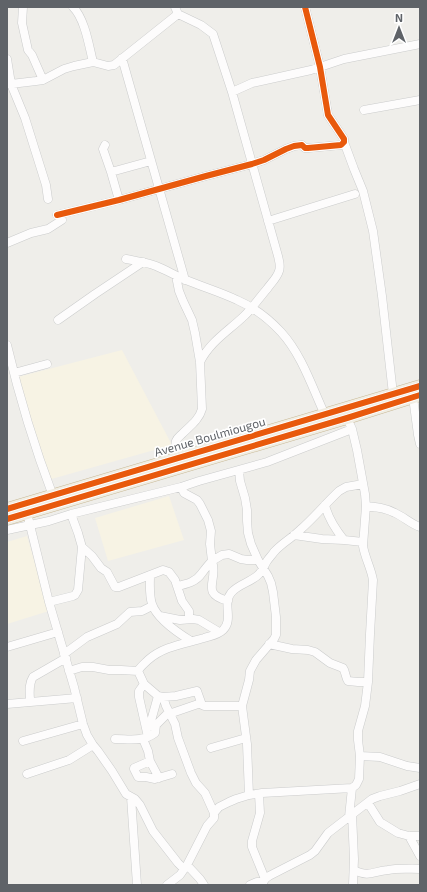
<svg xmlns="http://www.w3.org/2000/svg" width="427" height="892" font-family="'Exo 2',sans-serif">
  <style>
    .commercial { fill: #f7f3e4 }
    .lines { fill: none; stroke-linecap: round; stroke-linejoin: round }
    .minor-casing { stroke: #cbcccc; stroke-width: 9 }
    .highway-casing { stroke: #c8b996; stroke-width: 13 }
    .minor { stroke: #fdfcfc; stroke-width: 8 }
    .highway { stroke: #f0ede3; stroke-width: 12 }
    .cycleway-casing { stroke: #fff; stroke-width: 8 }
    .cycleway { stroke: #e8590c; stroke-width: 6 }
    .labels { text-anchor: middle; stroke-width: 3.5; stroke-linejoin: round; paint-order: stroke }
    .street-label { font-size: 12px; fill: #5f6368; stroke: #fff }
  </style>
  <rect width="100%" height="100%" fill="#efeeea"/>
  <!-- commercial -->
  <path class="commercial" d="M122 350 172 445 48 480 18 377Z
    M169 496 184 540 108 561 95 518Z
    M27 536 49 611 7 624V542Z"/>
  <g class="lines">
    <!-- minor casing -->
    <g class="minor-casing">
      <path id="minor" d="M23 7 22 23 28 50 32 55 43 80
        M73 7C85 19 89 46 93 62
        M175 7 178 14 201 25 213 34 232 92 278 256C279 261 281 266 279 271 277 278 271 283 267 289 259 298 252 309 243 317 227 332 210 342 200 362
        M122 58 185 280
        M7 59 11 84 36 81 43 80 64 69 74 66 93 62 108 66 114 65 178 14
        M7 84H11L25 118 46 185 48 199
        M232 92 252 83 311 70 344 59 420 44
        M364 110 420 100
        M344 142 354 169 363 191 373 231 382 296 393 394
        M105 145 103 149 111 172 151 161
        M111 172 119 200
        M57 215 119 200 206 176 252 164 264 160 286 149 294 146 302 145 305 148H308L341 145 344 142V139L328 115 320 67 305 7
        M268 221 355 194
        M7 243 31 233 48 229 62 220
        M126 259C136 261 146 262 156 266 166 270 176 276 186 280 203 287 220 292 237 300 253 307 269 319 281 332 302 355 312 387 325 415
        M176 276 179 291 183 301 192 320 195 333 200 362 202 409C199 420 190 426 182 434 180 436 177 438 176 441 174 447 177 452 180 457
        M58 320 95 294 143 262
        M7 345C19 396 34 446 53 496
        M14 373 47 364
        M413 397 418 435 420 444
        M347 418 352 429 357 450 365 494 366 506 363 546C365 558 371 568 373 580L370 634 368 682 365 706 358 731V740L360 756 359 779 356 785 352 788 349 817
        M239 470 240 481 245 498 247 510V521L248 533 251 544 258 560 268 576 271 583 273 592 276 617V635L274 639 256 660 250 671 249 680 242 706 247 744 249 795
        M366 506C376 507 386 508 395 513 404 517 411 524 420 527
        M27 513 49 602 74 687 83 724 87 735 93 745 98 751 112 771 126 794 135 799 140 805 153 831 178 863 183 868
        M7 530 49 521 71 514 181 487 199 481 267 462 352 429
        M294 535 322 539 344 540C336 530 328 518 325 505
        M344 540 363 542
        M82 547 92 556 101 568 107 572 115 587H119L163 570 169 572 175 580 182 601 189 611V619
        M150 575C150 585 149 595 152 604 157 619 178 633 191 641
        M177 586C187 584 196 582 202 573 205 569 208 565 212 561L210 544 211 531 208 520 200 504 197 500 184 493 181 487
        M228 601C199 593 219 581 212 561L222 555 229 554 241 559 247 560H258
        M49 602 73 596 75 595 78 590 82 547 78 533 71 514
        M160 616 180 620 193 619 199 620 219 632
        M269 644 292 649 308 650 315 652 330 663 343 668C346 672 345 677 348 681L358 682H368
        M7 647 58 632
        M64 654 87 637 117 624 130 612 142 611 152 606
        M69 671 82 667H93L109 670H121L138 671C140 667 144 664 148 660 164 646 184 644 204 638 210 636 218 635 223 630 234 619 222 604 231 593 238 584 252 582 259 574 263 570 264 566 267 561 269 558 272 555 274 552 282 543 292 538 300 530 314 518 325 504 339 491L346 487 363 484
        M138 671 144 684 158 696 163 697 176 696 197 691 202 705 204 706H242
        M144 684 139 691V697L148 737
        M163 697 166 706 175 724 178 738 191 773 196 783 205 793 214 813
        M30 702C30 693 28 685 33 677L66 658
        M7 704 77 698
        M155 729 151 725V721L158 696
        M115 739C129 739 143 742 155 733L156 725 166 715 201 703
        M143 739 148 751 150 761 159 778
        M23 741 83 724
        M211 748 246 738
        M360 756 380 757 407 766 420 768
        M150 761 134 768V769L138 777H146L155 779 172 774
        M27 774 69 760 93 745
        M259 794 260 813 252 841V847L265 879
        M131 797 137 885
        M368 803 380 822 398 833 409 836H420
        M352 814 354 859 353 885
        M409 836 420 856
        M187 865 200 879 204 885
        M354 870C370 878 373 871 388 870 398 868 409 869 420 869
        M167 885 180 875 187 865 207 826 214 818V813L219 807 229 802 236 799 249 795 262 793 352 788
        M250 885 257 882H263
        M262 885 265 879 269 876 310 855 315 851 328 833 372 799 380 796 400 791 420 784"/>
    </g>
    <!-- highway casing -->
    <g class="highway-casing">
      <path id="highway" d="M7 509 420 386
        M7 519 347 418 420 395"/>
    </g>
    <!-- minor -->
    <use href="#minor" class="minor"/>
    <!-- highway -->
    <use href="#highway" class="highway"/>
    <!-- cycleway casing -->
    <g class="cycleway-casing">
      <path id="cycleway" d="M57 215 119 200 206 176 252 164 264 160 286 149 294 146 302 145 305 148H308L341 145 344 142V139L328 115 320 67 305 7
        M7 509 420 386
        M7 519 347 418 420 395"/>
    </g>
    <!-- cycleway -->
    <use href="#cycleway" class="cycleway"/>
  </g>
  <g class="labels">
    <!-- street labels -->
    <g class="street-label">
      <text transform="translate(210 437) rotate(-16)" y="4">Avenue Boulmiougou</text>
    </g>
  </g>
  <!-- border -->
  <rect width="427" height="892" fill="none" stroke="#5f6368" stroke-width="16"/>
  <!-- north arrow -->
  <g transform="translate(399 28)" stroke="#ffffff" stroke-width="3" paint-order="stroke">
  <path d="M0-3L7 15L0 10L-7 15Z" fill="#5f6368"/>
  <text y="-6" font-size="11" font-weight="bold" text-anchor="middle" fill="#5f6368">N</text>
  </g>
</svg>
